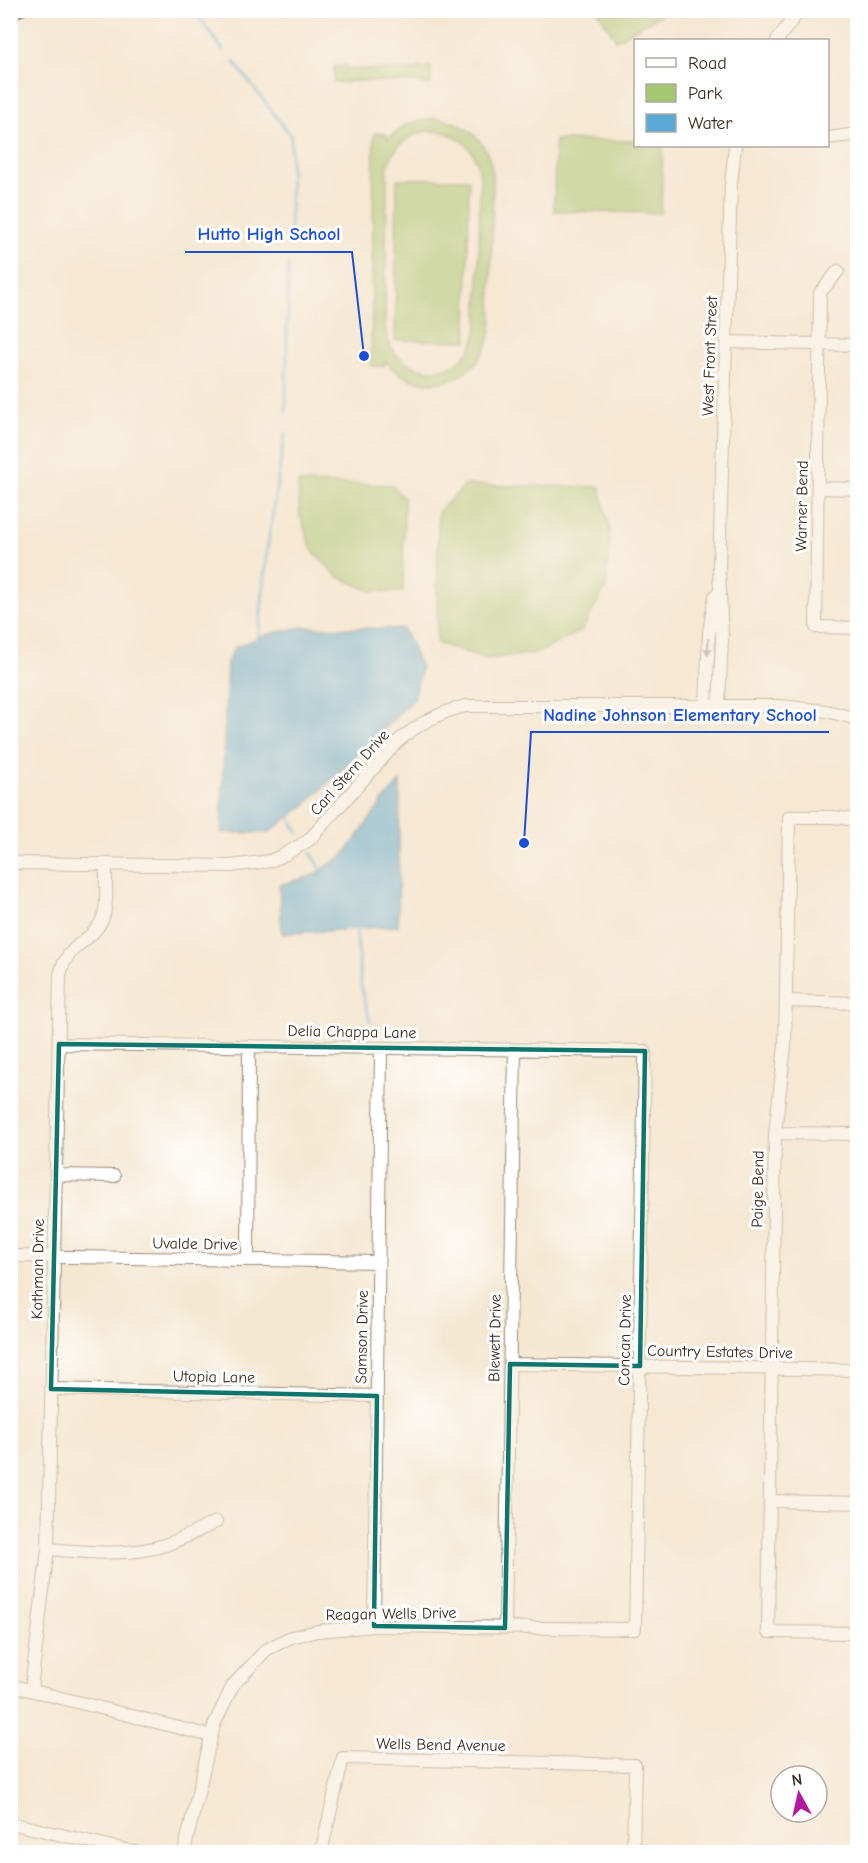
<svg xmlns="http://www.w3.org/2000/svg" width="868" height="1863" font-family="'Comic Neue',sans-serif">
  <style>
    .green { fill: #a4c871; stroke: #707948; stroke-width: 1.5; fill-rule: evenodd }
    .water { fill: #58a9d3; stroke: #4a6a78; stroke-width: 1.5 }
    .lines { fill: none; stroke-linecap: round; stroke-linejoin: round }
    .stream { stroke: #58a9d3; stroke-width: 3 }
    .minor-casing { stroke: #988978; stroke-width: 14 }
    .minor { stroke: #fff; stroke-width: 12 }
    .rail { stroke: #3b2a1e; stroke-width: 3 }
    .oneway { fill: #a79f9a }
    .marked { fill: none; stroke: #0f766e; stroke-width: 4.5; stroke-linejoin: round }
    .labels { text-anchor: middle; stroke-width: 6; stroke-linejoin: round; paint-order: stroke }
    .street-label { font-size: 16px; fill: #3b2a1e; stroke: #fff }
    .leader { fill: none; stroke: #1d4ed8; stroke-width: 2 }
    .callout-dot { fill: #1d4ed8; stroke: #fff; stroke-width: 2 }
    .callout-label { font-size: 18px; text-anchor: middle; font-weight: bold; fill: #1d4ed8; stroke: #fff; stroke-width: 6; stroke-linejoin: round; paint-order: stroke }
  </style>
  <rect width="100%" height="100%" fill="#fff"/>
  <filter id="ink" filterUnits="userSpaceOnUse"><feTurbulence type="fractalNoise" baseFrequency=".0167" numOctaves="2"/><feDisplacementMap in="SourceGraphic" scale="12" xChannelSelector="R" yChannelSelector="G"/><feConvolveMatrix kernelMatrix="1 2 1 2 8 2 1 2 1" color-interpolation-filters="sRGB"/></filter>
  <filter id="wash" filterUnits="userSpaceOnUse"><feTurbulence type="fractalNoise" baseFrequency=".008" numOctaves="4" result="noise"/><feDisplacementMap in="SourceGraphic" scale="24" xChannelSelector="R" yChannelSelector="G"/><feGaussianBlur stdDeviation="1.35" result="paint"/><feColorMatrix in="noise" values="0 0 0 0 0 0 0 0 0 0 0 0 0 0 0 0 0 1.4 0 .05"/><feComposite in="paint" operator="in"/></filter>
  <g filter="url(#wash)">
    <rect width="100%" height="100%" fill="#f5e8d3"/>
    <!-- green -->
    <path class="green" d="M598 11H667L616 40Z
      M334 66H346V69L418 70 419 67H431V84H419L418 82 346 81V83L334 82Z
      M434 118C468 121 490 143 493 178 492 214 492 251 491 287 491 305 494 325 488 342 481 362 463 378 442 382 420 386 399 377 385 361L384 366H371L374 133 387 134V139L407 124ZM426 131C456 129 477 147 480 177L478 324C473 386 388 385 385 323L387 169C392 149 405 136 426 131Z
      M555 140 635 141 636 146H663L661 213 554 211Z
      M397 179H469L467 341 395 340Z
      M298 483 391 485 404 498 403 592 371 591 337 576 312 550 300 516Z
      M466 485 600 487 610 531 606 586 582 630 538 653 486 659 437 643 438 512Z"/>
    <!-- water -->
    <path class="water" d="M302 627 404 629 421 668 414 699 304 806 268 833H221L227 662 235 647 269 634Z
      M400 782 398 926 282 934 279 885 312 876 344 855 383 801Z"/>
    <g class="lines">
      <!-- stream -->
      <path class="stream" d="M194 10 223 50
        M234 62 291 136 290 237
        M286 411 288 264
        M258 642 267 550 285 433
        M290 814 292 822 299 833
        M311 853 323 872
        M356 926 361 987 370 1021"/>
    </g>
  </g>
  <g filter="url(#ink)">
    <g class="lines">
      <!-- minor casing -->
      <g class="minor-casing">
        <path id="minor" d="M777 40 800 10
          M828 138 858 134
          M838 271 820 293 816 627 858 628
          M726 342 858 345
          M818 488 858 489
          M706 704 709 632 715 596
          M719 704 722 639 719 568 731 184 735 146
          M858 820 833 817H789L785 1046 775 1133 768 1632 858 1633
          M10 863 231 866 270 861 284 855 309 840 397 742C418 724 439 712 466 706H781L826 711 858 719
          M786 1001 858 1003
          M59 1044 645 1051 635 1629 374 1626 318 1631 291 1637 266 1650 233 1685 214 1725 184 1852
          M775 1133 858 1134
          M56 1175 114 1176
          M10 1256 378 1262
          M248 1260 249 1046
          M510 1364 858 1370
          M51 1389 377 1396
          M771 1501 858 1503
          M48 1549C85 1552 128 1557 165 1545 183 1539 199 1530 216 1522
          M374 1626 381 1048
          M505 1628 515 1050
          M10 1685 211 1736
          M31 1689 48 1549 60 975C66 944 91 943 102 920 109 904 105 881 106 864
          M10 1823 135 1852
          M321 1852 343 1758 635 1765 633 1852"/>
      </g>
      <!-- minor -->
      <use href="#minor" class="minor"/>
      <!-- rail -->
      <path class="rail" d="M10 19 35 10"/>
    </g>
    <!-- one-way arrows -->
    <defs><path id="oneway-solid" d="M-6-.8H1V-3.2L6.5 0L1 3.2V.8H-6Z" transform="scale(1.5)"/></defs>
    <use class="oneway" href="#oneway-solid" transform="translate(708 647) rotate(92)"/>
  </g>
  <!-- marked area -->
  <path d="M0 0H868V1863H0ZM59 1044 645 1051 640 1366 510 1364 505 1628 374 1626 377 1396 51 1389Z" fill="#f5e8d3" fill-opacity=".55" fill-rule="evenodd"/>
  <path class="marked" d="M59 1044 645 1051 640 1366 510 1364 505 1628 374 1626 377 1396 51 1389Z"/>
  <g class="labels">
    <!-- street labels -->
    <g class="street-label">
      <text transform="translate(709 356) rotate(-88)" y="6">West Front Street</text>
      <text transform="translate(801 506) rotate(-89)" y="6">Warner Bend</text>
      <text transform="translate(349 772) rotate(-48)" y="6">Carl Stern Drive</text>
      <text transform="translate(352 1031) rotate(1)" y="6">Delia Chappa Lane</text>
      <text transform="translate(757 1189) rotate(-89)" y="6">Paige Bend</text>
      <text transform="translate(195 1243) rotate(1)" y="6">Uvalde Drive</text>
      <text transform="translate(37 1269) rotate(-89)" y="6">Kothman Drive</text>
      <text transform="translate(361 1337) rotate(-89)" y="6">Samson Drive</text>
      <text transform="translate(494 1338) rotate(-89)" y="6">Blewett Drive</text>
      <text transform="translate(624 1340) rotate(-89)" y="6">Concan Drive</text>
      <text transform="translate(720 1351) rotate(1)" y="6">Country Estates Drive</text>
      <text transform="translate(214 1376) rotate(1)" y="6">Utopia Lane</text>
      <text transform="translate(391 1613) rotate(-1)" y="6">Reagan Wells Drive</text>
      <text transform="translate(441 1744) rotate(1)" y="6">Wells Bend Avenue</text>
    </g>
  </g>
  <!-- callouts -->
  <path class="leader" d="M364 356L352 252H185M524 843L531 732H829"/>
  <g class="callout-dot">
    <circle cx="364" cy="356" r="6"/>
    <circle cx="524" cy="843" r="6"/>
  </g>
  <g class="callout-label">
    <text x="269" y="240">Hutto High School</text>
    <text x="680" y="721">Nadine Johnson Elementary School</text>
  </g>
  <!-- margin -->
  <rect width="868" height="1863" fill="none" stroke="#fff" stroke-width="36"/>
  <!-- legend -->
  <rect x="634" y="39" width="195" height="108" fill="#ffffff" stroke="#b1aaa5" stroke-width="1.5"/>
  <rect x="646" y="58" width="30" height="9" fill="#ffffff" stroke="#b1aaa5" stroke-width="1.5"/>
  <text x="688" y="69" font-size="18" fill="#3b2a1e">Road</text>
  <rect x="646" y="84" width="30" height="18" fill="#a4c871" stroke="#b1aaa5" stroke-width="1.5"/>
  <text x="688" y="99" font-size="18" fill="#3b2a1e">Park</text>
  <rect x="646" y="114" width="30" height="18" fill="#58a9d3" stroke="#b1aaa5" stroke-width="1.5"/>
  <text x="688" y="129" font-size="18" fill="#3b2a1e">Water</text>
  <!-- north arrow -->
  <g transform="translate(799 1794) rotate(352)"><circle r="28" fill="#ffffff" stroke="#b1aaa5" stroke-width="1.5"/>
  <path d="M0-4.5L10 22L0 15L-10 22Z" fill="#b5179e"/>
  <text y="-9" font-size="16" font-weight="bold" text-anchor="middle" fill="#3b2a1e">N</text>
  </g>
</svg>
